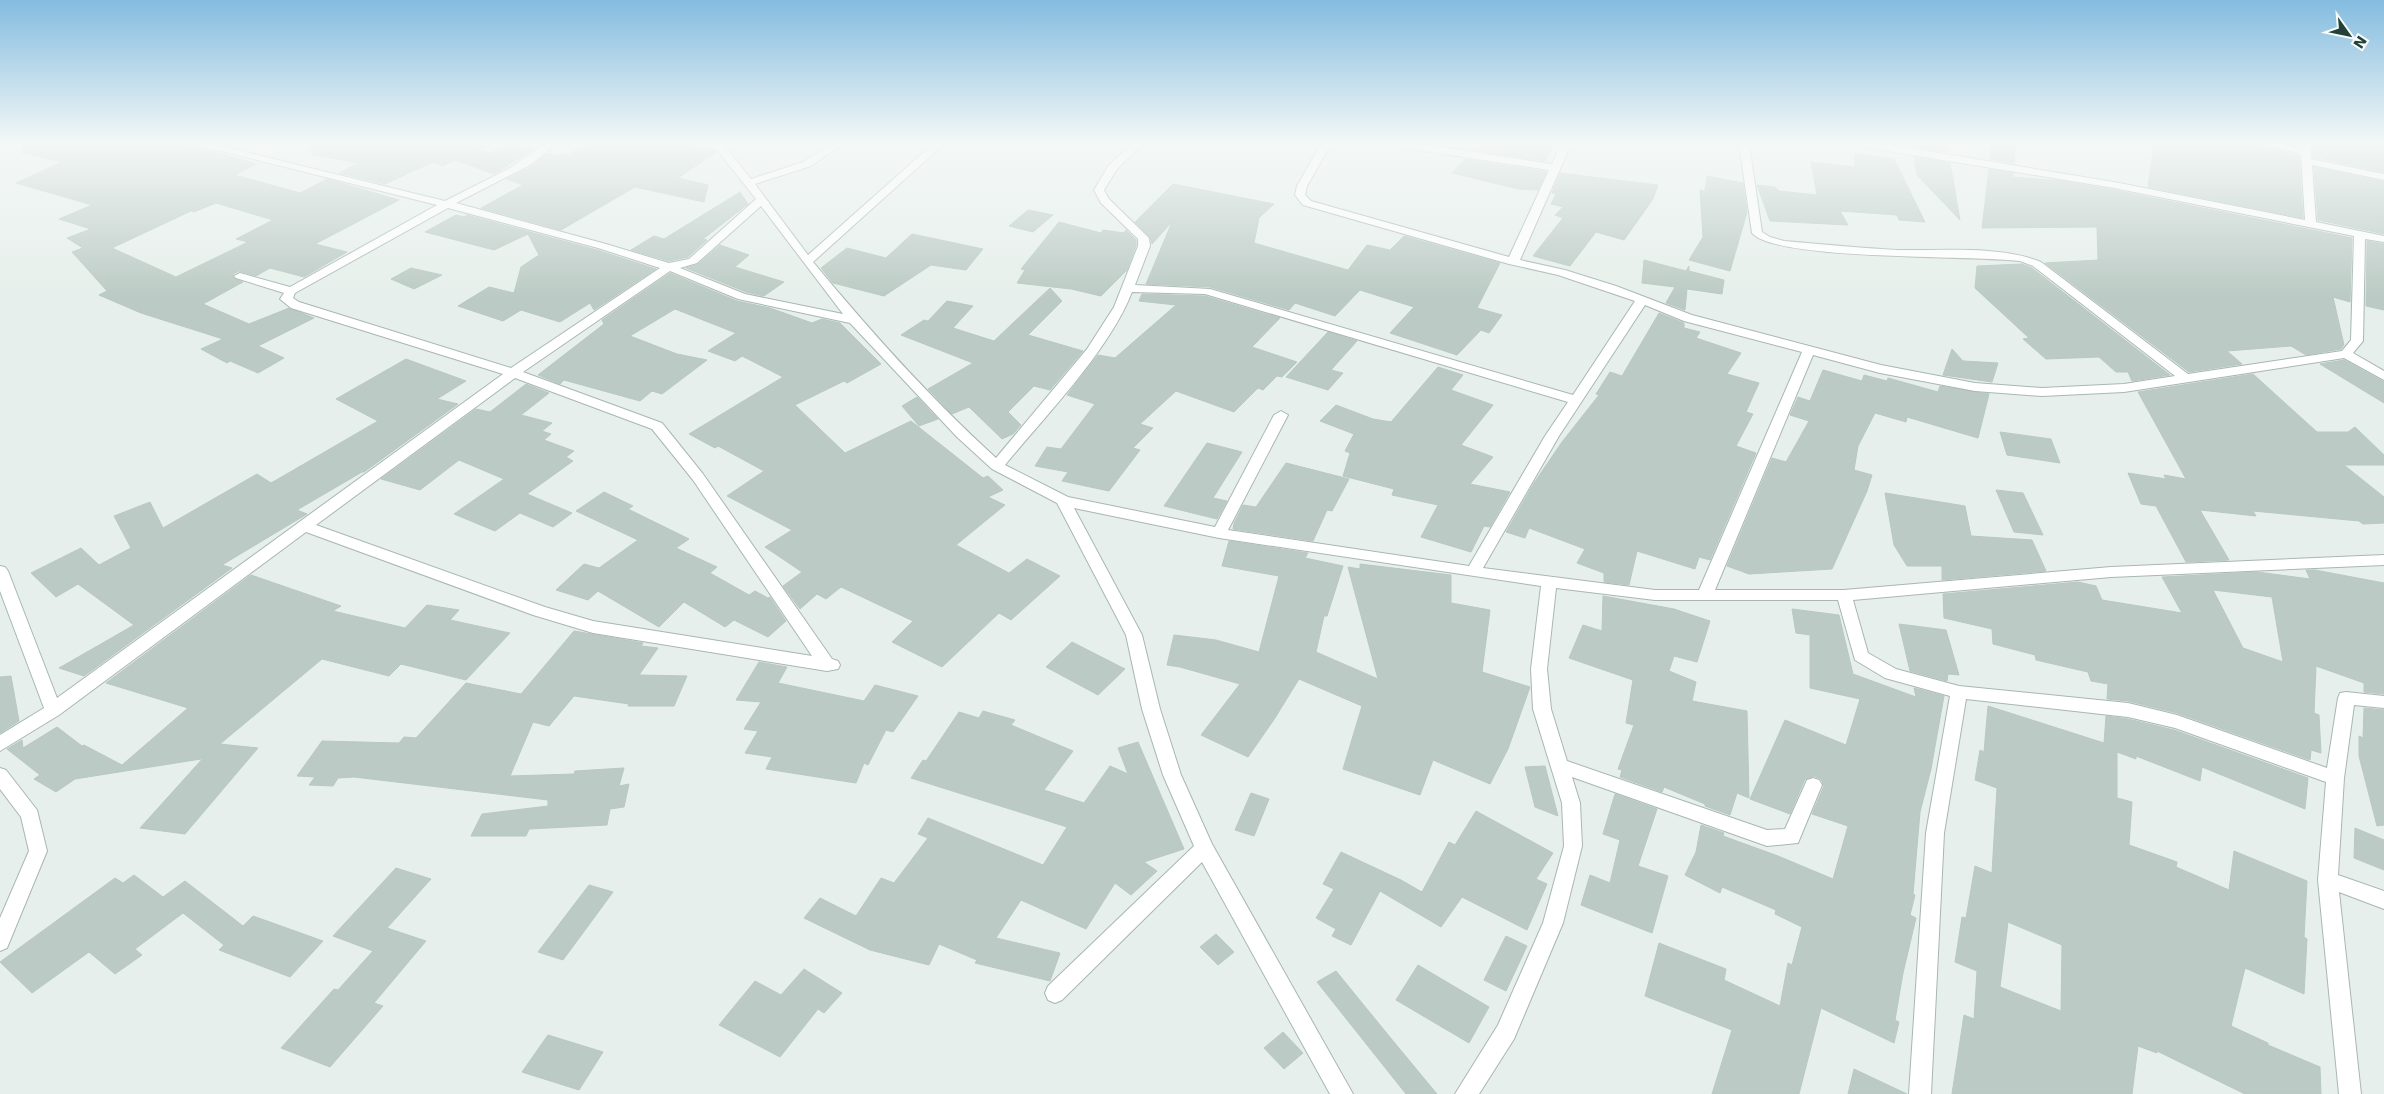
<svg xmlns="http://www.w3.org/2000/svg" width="2384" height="1094" font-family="'DejaVu Sans',sans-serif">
	<rect width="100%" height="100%" fill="#e6efeb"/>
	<g fill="#bbcac4" stroke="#b8c9c2" fill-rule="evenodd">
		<path d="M23,144H186L257,164L235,175L300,193L327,179L399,200L315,244L347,252L304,277L270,268L256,276L239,271L233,274V277L243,282L203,304L249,324L289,308L314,318L258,346L284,358L258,373L230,361L227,363L201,349L223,339L141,313L99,295L107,291L72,252L83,248L67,238L91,229L59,219L92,205L16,183L62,162L22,153ZM216,203L273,220L236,239L248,242L176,277L112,248L191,211L194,212Z"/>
		<path d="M312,144H491L477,150L490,153L513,144L533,150L494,174L455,160L443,166L433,162L385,184L339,173L358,163L311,154Z"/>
		<path d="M591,144H686L716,152L678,178L708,185L704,202L635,187L561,230L481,208L523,185L507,179L531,167L547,153L557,156L560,154L569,155L578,148L583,149Z"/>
		<path d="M1479,144H1553L1546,161L1473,150Z"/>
		<path d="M1913,144H1946L1948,152L1913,147Z"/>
		<path d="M1991,144H2016L2014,163L1990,159Z"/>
		<path d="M2154,144H2258L2299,156L2303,218L2148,187Z"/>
		<path d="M2312,144H2384V172L2313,157Z"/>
		<path d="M1855,154L1894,159L1925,222L1899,220L1897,215L1840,211L1848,225L1770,221L1757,185L1775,187L1779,191L1817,195L1811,162L1855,167Z"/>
		<path d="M1914,157L1950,163L1960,220L1917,175Z"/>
		<path d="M1465,159L1542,171L1546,172L1538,190L1519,189L1452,173Z"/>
		<path d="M2314,167L2384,182V234L2318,220Z"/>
		<path d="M1989,169L2013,173V177L2062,181L2114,190L2352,238L2350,302L2333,297L2344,345L2341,349L2306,355L2291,346L2227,351L2242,364L2189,372L2045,263L2098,260L2097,227L1982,228Z"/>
		<path d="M1560,173L1658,185L1653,199L1624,240L1596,232L1570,266L1533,256L1563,218L1555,215L1563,207L1551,204L1556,194L1552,193Z"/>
		<path d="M1707,176L1743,183L1747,212L1730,271L1689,260L1703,237L1700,190L1705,191Z"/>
		<path d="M1173,184L1274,204L1259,218L1254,243L1348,270L1367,245L1390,250L1404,236L1500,263L1477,308L1502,315L1489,333L1481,330L1457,355L1390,333L1414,307L1360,290L1335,316L1295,303L1289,310L1210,287L1146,284L1172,222L1152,244L1150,237L1135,222Z"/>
		<path d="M740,192L748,204L703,239L707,240L688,257L669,261L631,250L654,236L664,239Z"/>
		<path d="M1028,210L1053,215L1033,232L1009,226Z"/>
		<path d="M456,215L464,217L467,215L597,250L656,269L594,310L590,303L560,322L521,310L503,321L458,306L489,287L514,293L521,267L539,255L528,234L494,250L425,232Z"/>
		<path d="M1059,222L1101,233L1103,230L1124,233L1126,230L1136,240V246L1127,270L1101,296L1071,289L1017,283L1025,270L1021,269Z"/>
		<path d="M912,234L983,249L966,270L931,265L884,296L833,283L821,268L847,248L886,258Z"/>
		<path d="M2367,241L2384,244V310L2366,306Z"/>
		<path d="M720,245L749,255L735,267L784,282L764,296L746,292L686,268L698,264Z"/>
		<path d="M1644,260L1686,271L1689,266V271L1724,280L1722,294L1687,289L1685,310L1666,303L1675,287L1642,283Z"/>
		<path d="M2022,264L2032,268L2170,375L2132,381L2128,372H2116L2099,357L2046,359L2023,339L2029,338L1975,288L1977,266Z"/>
		<path d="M411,268L442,275L414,289L391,279Z"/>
		<path d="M670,273L737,301L770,308L812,323L822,319L840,323L881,364L847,383L844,381L795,405L845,453L911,421L983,478L988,476L1003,490L988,497L1005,505L956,545L1009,573L1027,559L1060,576L1011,620L999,613L942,667L892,642L913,621L841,587L826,599L817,594L800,609L783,586L802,572L765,547L792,530L727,496L764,471L718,446L715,448L689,434L783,377L742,356L735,361L708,351L736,333L675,309L630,336L677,354L707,360L662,394L652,391L640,401L564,380L560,384L538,375L604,324L602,320Z"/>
		<path d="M1050,288L1062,301L1028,335L1083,351L1050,390L1034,386L1008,412L1021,425L1013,434L1002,439L969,407L952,414L928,389L973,363L901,335L924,320L928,321L947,301L973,306L953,328L994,341Z"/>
		<path d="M1142,294L1205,296L1280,318L1252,347L1297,362L1282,377L1277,376L1263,390L1258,388L1234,412L1176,391L1140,424L1153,428L1133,448L1140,450L1109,491L1062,481L1068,472L1035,466L1047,447L1061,449L1095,404L1067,395L1098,355L1115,358L1176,305L1139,301Z"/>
		<path d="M1659,313L1684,323V328L1700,332L1696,338L1741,353L1727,374L1759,383L1746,412L1753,414L1736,446L1756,453L1710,560L1699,557L1695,569L1637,551L1629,585L1604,582V573L1577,563L1585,549L1529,528L1525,538L1506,532L1534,483L1562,442L1599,395L1596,394L1610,372L1622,376Z"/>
		<path d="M1328,332L1357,341L1331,370L1343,373L1328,390L1286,377Z"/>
		<path d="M1952,349L1963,361L1998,363L1992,382L1943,375Z"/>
		<path d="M406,359L466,381L437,399L458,404L364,472H362L297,510L307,514L222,565L232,568L84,676L59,668L134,625L78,584L56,597L31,573L81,548L99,565L131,548L114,516L150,502L163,528L257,474L271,483L285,475L378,421L336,399Z"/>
		<path d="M2344,360L2384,382V403L2320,364Z"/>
		<path d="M1438,367L1463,375L1451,390L1493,405L1461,445L1493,457L1470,484L1510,492L1490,527L1484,526L1471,552L1421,537L1438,505L1392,495L1394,489L1343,476L1350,453L1345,451L1354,434L1320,421L1336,405L1373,419L1391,422Z"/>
		<path d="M1823,370L1862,381L1864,375L1887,381L1888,378L1938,392L1940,386L1989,394L1978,438L1907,417L1906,422L1875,413L1858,446L1854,470L1872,475L1867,491L1832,569L1749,574L1727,566L1772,458L1786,462L1809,421L1790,415L1798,397L1810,401Z"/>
		<path d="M2253,374L2317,432H2348L2355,427L2384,455V465H2344L2384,497V523L2363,524L2359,521L2253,511L2256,516L2200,510L2229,560L2186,562L2156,506L2141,504L2128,473L2166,479L2164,475L2186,479L2138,392Z"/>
		<path d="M526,384L549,393L521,415L552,423L542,431L551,434L544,440L574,451L566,457L573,461L527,494L572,513L553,527L520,513L495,531L454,514L504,479L459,460L420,490L381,479L476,409L490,412Z"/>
		<path d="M917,397L938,419L919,426L902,406Z"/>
		<path d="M2000,432L2051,439L2060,463L2007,455Z"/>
		<path d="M1207,443L1242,452L1213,498L1227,501L1217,519L1164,506Z"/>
		<path d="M1286,463L1349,479L1332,511L1327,510L1313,541L1233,529L1234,523L1243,505L1256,507Z"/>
		<path d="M1996,490L2023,493L2043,535L2014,532Z"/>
		<path d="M604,492L633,506L628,509L689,539L676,548L717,567L710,573L749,595L755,591L768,598L770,597L786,621L768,637L734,620L725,627L684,602L659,627L598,591L588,600L556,590L584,564L599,568L638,540L576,511Z"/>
		<path d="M1885,493L1965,506L1971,536L2032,540L2046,571L1942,580V566H1907L1894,545Z"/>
		<path d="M1229,541L1308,553L1305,558L1343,566L1327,616H1324L1316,652L1378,679L1348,567L1360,569V564L1451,575V603L1490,610L1482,672L1530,687L1508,749L1490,784L1433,760L1420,795L1343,769L1362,706L1299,679L1275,718L1248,757L1201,735L1240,684L1180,667L1167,665L1174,635L1216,640L1259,652L1279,576L1222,566Z"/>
		<path d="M2306,570H2315L2384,583V694L2364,692V683L2316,666L2314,713L2319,715L2321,753L2311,750L2310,760L2177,713L2128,701L2107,699L2108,684L2091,681L2088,672L2036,660L2035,655L1993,644L1992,629L1944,618L1943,594L2078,582L2096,586L2102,600L2182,613L2162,577L2257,572L2310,579ZM2213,590L2272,597L2283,662L2243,648Z"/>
		<path d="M251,575L341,606L333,611L405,628L427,605L459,610L450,620L510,633L466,680L401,664L389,676L322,659L220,744L258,748L185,834L140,828L205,756L201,759L75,779L56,792L34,779L40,775L7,749L22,740L23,748L57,727L82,746L84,745L122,765L188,708L106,683Z"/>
		<path d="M1603,596L1674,609L1710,621L1697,662L1674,656L1669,671L1696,682L1692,701L1747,711L1749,798L1737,793L1730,815L1705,806V804L1664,787L1662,792L1620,777L1622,770L1618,769L1634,725L1626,723L1633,680L1569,658L1583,625L1602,631Z"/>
		<path d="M1792,609L1839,615L1853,674L1916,697L1914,688L1944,696L1931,769L1920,812L1913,894L1915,895L1910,915L1916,918L1903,973L1895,1020L1899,1022L1894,1043L1821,1008L1799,1094H1712L1732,1030L1645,996L1659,943L1726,969L1724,980L1780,1006L1788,963L1792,965L1802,927L1775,914L1776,910L1722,887L1720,893L1685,875L1696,852L1701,825L1724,833L1723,836L1778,856L1833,879L1848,826L1812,814L1824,786L1821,779L1814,776L1805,779L1790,814L1750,799L1785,720L1846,745L1860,699L1810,688V635L1796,633Z"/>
		<path d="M1899,624L1946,630L1959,675L1948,674L1947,681L1910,671Z"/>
		<path d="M574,631L643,643L641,646L658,648L639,675L687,676L674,706H628L629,704L574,696L549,726L533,722L510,776L574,774L575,771L624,768L619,786L629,784L624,807L610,809L607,825L529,829L526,836H471L482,814L548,806V800L354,777L338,778L333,786L309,785L315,777L297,776L322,741L399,743L404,737L416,738L466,683L521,694Z"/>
		<path d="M1072,642L1125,669L1098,695L1046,667Z"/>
		<path d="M759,662L787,667L778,683L864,701L875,685L918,696L893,732L886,730L868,765L864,763L856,783L766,769L772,757L745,753L758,731L744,729L761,702L736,700Z"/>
		<path d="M11,676L19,721L0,733V677Z"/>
		<path d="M1988,706L2104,743L2106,716L2128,719L2174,730L2308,778L2305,809L2202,767L2200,781L2136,756V759L2117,752V798L2132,802L2129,845L2177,862L2176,867L2229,890L2234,851L2307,881L2304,937L2307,939L2304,994L2245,968L2231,1026L2268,1043V1045L2320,1067L2321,1094H2245L2157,1051V1053L2138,1046L2132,1094H1952L1964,1015L1974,1019L1977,971L1955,962L1962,917L1966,918L1975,866L1992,873L1997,788L1975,780L1980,750L1984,752ZM2008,922L2062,945L2061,1011L2000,987Z"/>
		<path d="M2364,708L2384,710V825L2377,826L2359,756V736L2363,738Z"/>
		<path d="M983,711L1015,720L1011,725L1073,751L1044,790L1084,803L1110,766L1128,774L1118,748L1138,742L1184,849L1144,862L1157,871L1131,895L1115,883L1086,929L1021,900L996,938L1060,953L1050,981L975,963L977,960L939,944L929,965L870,950L804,918L820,898L856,916L881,878L894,883L928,838L918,834L928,818L1043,865L1067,827L911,778L923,760L926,761L959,712L979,718Z"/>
		<path d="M1545,766L1558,816L1535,807L1525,767Z"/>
		<path d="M1251,793L1269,799L1254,836L1235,830Z"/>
		<path d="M1615,794L1657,809L1638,866L1668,876L1652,933L1581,905L1590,875L1610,883L1620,840L1603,834Z"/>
		<path d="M1476,811L1553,853L1536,879L1547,884L1527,930L1462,897L1441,927L1380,891L1351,945L1332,936L1336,929L1316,918L1334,889L1323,884L1341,852L1401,880L1422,892L1449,842L1455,845Z"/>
		<path d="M2355,828L2384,840V870L2354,858Z"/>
		<path d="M396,868L431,879L387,928L426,941L374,1003L383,1006L330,1067L281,1048L334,989L338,990L373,951L333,936Z"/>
		<path d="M134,875L163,897L185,881L243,926L253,916L323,941L290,977L219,950L224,945L183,913L135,949L142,955L115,974L89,952L32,993L0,962L115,878L123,883Z"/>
		<path d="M589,885L613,892L563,960L538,952Z"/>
		<path d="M1216,934L1234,952L1218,965L1200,947Z"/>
		<path d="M1506,936L1527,946L1506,991L1484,980Z"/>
		<path d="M1418,965L1489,1007L1469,1043L1396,1000Z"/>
		<path d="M804,969L842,993L824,1013L818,1009L780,1057L719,1025L755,981L781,995Z"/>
		<path d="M1336,971L1389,1036L1437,1094H1406L1317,982Z"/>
		<path d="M1283,1032L1303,1053L1284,1069L1264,1048Z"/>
		<path d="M548,1035L603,1052L579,1090L522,1072Z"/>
		<path d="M1854,1069L1907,1094H1848Z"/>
	</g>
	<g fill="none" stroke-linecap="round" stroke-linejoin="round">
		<defs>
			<g id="minor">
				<path d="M193,144H212L445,201L510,168L545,144H556L530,165L456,203L606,244L669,263L689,259L756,199L717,150L688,144H723L751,179L803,162L831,144H843L811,166L755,184L808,255L933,144H944L813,262C870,331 930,398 996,458L1087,349L1114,307L1138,246V239L1101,203L1094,190L1109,165L1132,144H1143L1117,169L1104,190L1109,199L1149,238L1150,246L1135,285L1210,289L1573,395L1635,301L1558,275L1509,264L1303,205L1295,195L1297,186L1321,144H1331L1307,186L1305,195L1311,201L1509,257L1549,170L1398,147L1393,144H1420L1552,164L1561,144H1571L1520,260L1565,270L1616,286L1692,315L1881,365L1975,383L2042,388L2124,384L2175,376L2033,266L2020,261C1973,255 1776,261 1752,233L1739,144H1749L1762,232L1770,237L1784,241C1822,244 1860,248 1898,250C1943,251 1999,245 2041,262L2188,374L2342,351L2351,340L2354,236L2114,188L1864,147L1859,144H1885L2114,182L2305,220L2301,154L2260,144H2282L2300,148V144H2310L2311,159L2384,174V180L2312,165L2316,222L2384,236V242L2365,239L2363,341L2353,353L2384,371V380L2344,358L2124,392L2042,396L1975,391L1880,373L1813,355L1715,590H1844L2111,567L2384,555V565L2111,577L1853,600L1868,653L1896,669L1959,686L2128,703L2177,715L2327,768L2338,698L2340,693L2346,692L2384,696V708L2354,705L2344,778L2338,875L2384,891V909L2339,892L2361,1094H2339L2318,880L2326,782L2175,728L2128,717L1966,699L1944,833L1931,1094H1909L1926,833L1950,696L1885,678L1855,660L1838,600H1655L1556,588L1547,669L1551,709L1567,761L1767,830L1785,829L1807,780L1813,778L1819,780L1822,785L1798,843L1767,846L1572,777L1580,803L1582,846L1563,923L1514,1039L1479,1094H1455L1498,1025L1543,923L1564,846L1562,803L1533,709L1531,669L1541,586L1219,538L1074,508L1142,635L1160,709L1181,775L1212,844L1353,1094H1330L1202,862L1062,1000L1055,1003L1048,1000L1045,993L1048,986L1194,846L1163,775L1142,709L1126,635L1057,503L992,469L957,437L850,323L738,299L670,271L523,372L662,423L703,474L832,659L838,661L840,665L838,669L827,671L593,633L533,615L306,532L59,715L0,751V735L44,708L0,591V566L5,567L8,571L57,698L503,374L291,308L280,299L284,293L236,278L234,276L240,273L290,287L437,205ZM761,206L843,314L745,294L680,268L697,263ZM448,208L598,248L660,268L511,368L299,302L293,298L295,293ZM1132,292L1205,294L1568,402L1545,436L1469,566L1228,530L1288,415L1281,411L1274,415L1215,527L1068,497L1005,465C1046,415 1109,351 1132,292ZM1645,305L1684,321L1802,352L1699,590H1655L1483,568L1559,436ZM515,378L652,429L693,480L812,656L593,621L545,607L316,525Z"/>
				<path d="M0,768L6,770L37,810L47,851L7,948L0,951V918L29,851L21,817L0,789Z"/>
			</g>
		</defs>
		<use href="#minor" stroke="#a8b7b2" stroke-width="2"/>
		<use href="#minor" fill="#fff" fill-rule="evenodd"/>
	</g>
	<linearGradient id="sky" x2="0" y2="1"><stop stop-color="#84bce0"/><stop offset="0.48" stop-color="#f4f8f6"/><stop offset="1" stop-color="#f4f8f6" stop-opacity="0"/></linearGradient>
	<rect width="2384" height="298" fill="url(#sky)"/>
	<g transform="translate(2349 35) rotate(123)" stroke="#f7fbf9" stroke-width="4" paint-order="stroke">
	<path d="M0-4L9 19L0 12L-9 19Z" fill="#244139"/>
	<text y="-8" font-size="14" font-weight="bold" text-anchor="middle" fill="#244139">N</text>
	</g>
</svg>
